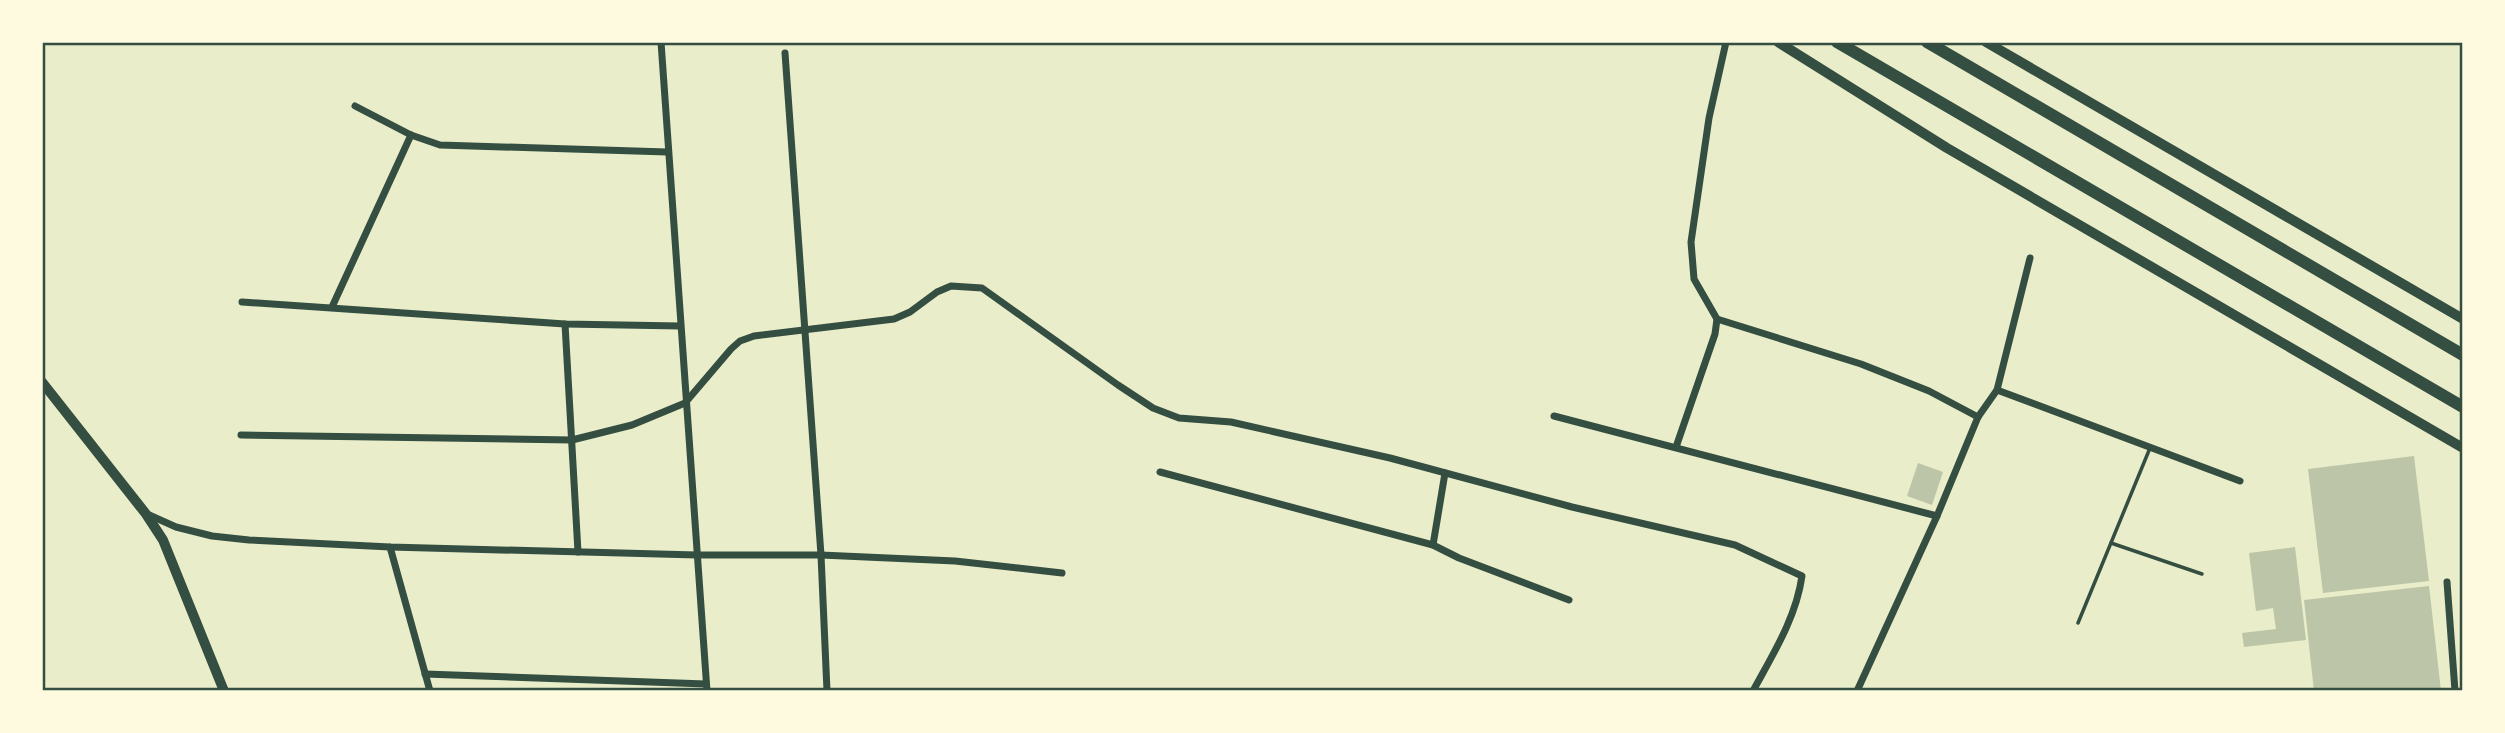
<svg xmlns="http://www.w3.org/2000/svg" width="2505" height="733" font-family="Figtree,sans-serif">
	<rect width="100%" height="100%" fill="#e9edc9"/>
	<g fill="#bcc5a7">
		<path d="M2414,456L2429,581L2323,593L2308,469Z"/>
		<path d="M1918,463L1943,472L1932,505L1907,496Z"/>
		<path d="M2295,547L2306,640L2244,647L2242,633L2276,629L2273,608L2256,611L2249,553Z"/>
		<path d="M2429,586L2441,691H2314L2304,600Z"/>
	</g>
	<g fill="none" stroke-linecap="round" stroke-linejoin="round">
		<g stroke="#344e41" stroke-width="3.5">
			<path d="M2111,543L2202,574"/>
			<path d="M2078,623L2150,448"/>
		</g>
		<g stroke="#344e41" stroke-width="7">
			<path d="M661,42L707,691"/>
			<path d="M785,53L821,555L827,691"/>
			<path d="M355,106L411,135L440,145L667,152"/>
			<path d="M242,302L565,324L680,326"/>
			<path d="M332,307L411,135"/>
			<path d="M1717,319L1861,364L1929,391L1978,417"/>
			<path d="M565,324L578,552"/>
			<path d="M1997,390L2240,481"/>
			<path d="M1554,416L1937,516"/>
			<path d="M241,435L572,440L632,425L685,403L731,349L740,341L754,336L894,319L910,312L937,292L951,286L982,288L1118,385L1153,408L1179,418L1231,422L1390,458L1572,507L1735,545L1802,576C1796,618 1773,654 1753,691"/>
			<path d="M1676,447L1715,334L1717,319L1694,279L1691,242L1709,118L1726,42"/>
			<path d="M1160,472L1433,545L1459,558L1569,600"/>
			<path d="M147,514L176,527L212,536L249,540L390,547L697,555H821L955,561L1062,573"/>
			<path d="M1433,545L1445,473"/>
			<path d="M390,547L430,691"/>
			<path d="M2447,582L2455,691"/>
			<path d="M425,674L706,684"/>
			<path d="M1857,691L1937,516L1978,417L1997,390L2030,258"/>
		</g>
		<g stroke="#344e41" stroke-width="10">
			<path d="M1778,42L1947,148L2463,448"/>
			<path d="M1986,42L2463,319"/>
		</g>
		<path stroke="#344e41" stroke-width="10" d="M42,382L146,514L163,540L224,691"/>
		<g stroke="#344e41" stroke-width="12">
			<path d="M1837,42L2463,407"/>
			<path d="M1927,42L2463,355"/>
		</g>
	</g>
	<rect width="2505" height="733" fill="none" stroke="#fefae0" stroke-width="88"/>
	<rect x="44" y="44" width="2417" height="645" fill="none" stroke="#344e41" stroke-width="2.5"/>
</svg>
